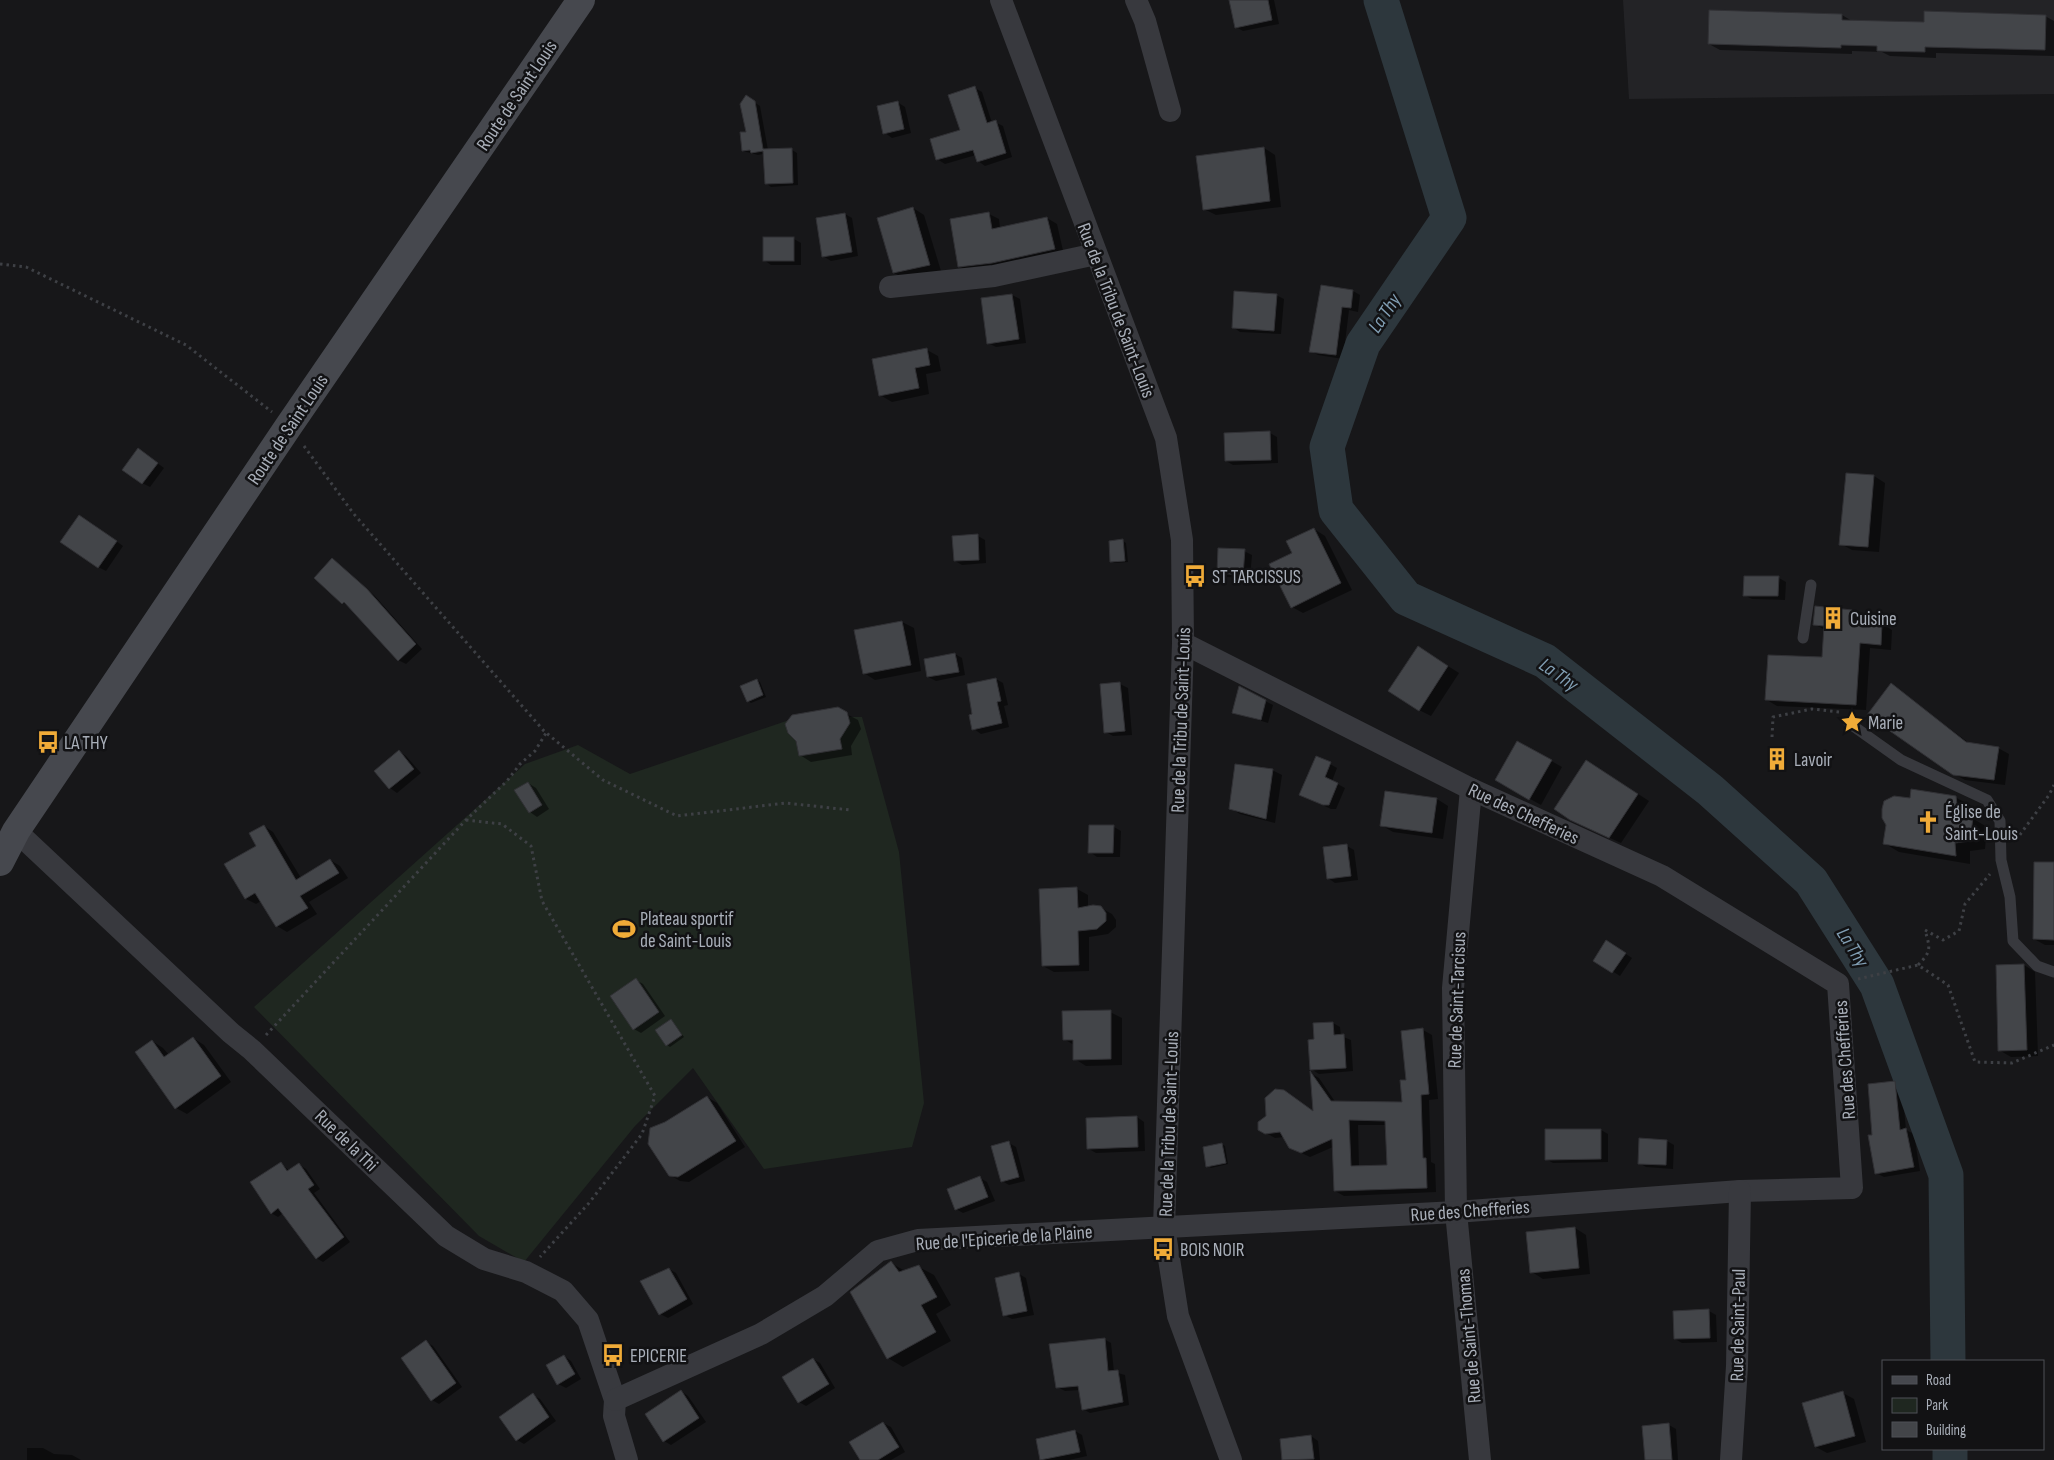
<svg xmlns="http://www.w3.org/2000/svg" width="2054" height="1460" font-family="'Sofia Sans Condensed',sans-serif">
	<rect width="100%" height="100%" fill="#171719"/>
	<path fill="#232326" d="M1623,0H2054V94L1629,99Z"/>
	<path fill="#1f2720" d="M798,717H862L899,852L924,1103L912,1147L764,1169L693,1068L635,1126L524,1262L479,1236L254,1007L525,764L578,745L630,774Z"/>
	<g fill="#0007" fill-rule="evenodd">
		<path d="M1240,0H1274L1279,24L1243,31L1236,27Z"/>
		<path d="M1842,15L1852,21L1925,24L2045,16L2054,21V56L1936,53V58L1890,56L1882,52L1852,51V54L1720,50L1709,44Z"/>
		<path d="M975,88L982,92L992,123L995,122L1003,126L1012,157L985,166L978,161L976,155L945,164L937,159L961,131Z"/>
		<path d="M746,97L760,106L768,150H792L797,153L798,185L771,187L766,183L764,148H762L763,154L758,155L743,151L748,133Z"/>
		<path d="M897,102L905,107L911,133L892,138L885,133Z"/>
		<path d="M1264,148L1275,155L1281,207L1216,215L1204,209Z"/>
		<path d="M913,208L924,215L941,271L906,279L894,273Z"/>
		<path d="M845,214L852,218L858,256L831,261L823,256Z"/>
		<path d="M989,214L999,219L1000,228L1047,218L1057,224L1064,255L969,271L959,266Z"/>
		<path d="M794,239L801,243V265H771L764,260Z"/>
		<path d="M1322,286L1353,291L1360,295L1358,312L1349,310L1343,359L1318,355L1310,351Z"/>
		<path d="M1012,295L1020,299L1026,343L996,347L988,343L982,299Z"/>
		<path d="M1276,295L1284,299L1281,334L1240,332L1233,327Z"/>
		<path d="M927,350L938,356L941,371L926,374L929,394L892,402L880,395Z"/>
		<path d="M1270,433L1277,437L1278,463L1233,465L1226,461Z"/>
		<path d="M145,454L164,468L150,487L142,483Z"/>
		<path d="M1874,476L1885,483L1879,552L1852,550L1841,544Z"/>
		<path d="M87,520L123,546L106,571L98,567Z"/>
		<path d="M1314,529L1325,536L1352,590L1303,613L1292,607L1294,554Z"/>
		<path d="M978,536L985,540L986,563L962,565L955,561Z"/>
		<path d="M1123,541L1126,543L1128,562L1114,563L1111,561Z"/>
		<path d="M1244,551L1252,555L1250,578L1225,577L1218,572Z"/>
		<path d="M333,560L374,595L422,649L406,664L398,660L350,608L316,578Z"/>
		<path d="M1779,578L1786,582L1785,600L1752,599L1744,595Z"/>
		<path d="M1852,612L1862,618L1861,623L1882,624L1892,630L1891,650L1870,648L1866,710L1777,706L1767,700L1823,659L1825,630L1814,624Z"/>
		<path d="M902,622L914,628L921,671L875,680L864,673Z"/>
		<path d="M955,654L962,658L965,675L936,681L928,677Z"/>
		<path d="M1429,654L1459,673L1431,716L1419,710Z"/>
		<path d="M996,679L1003,683L1008,705L1004,706L1009,727L981,734L974,729V715Z"/>
		<path d="M757,680L760,682L766,697L751,703L748,701Z"/>
		<path d="M1120,684L1128,688L1132,735L1113,736L1106,732L1102,685Z"/>
		<path d="M1891,685L1969,743L1998,748L2009,754L2005,785L1965,780L1954,774Z"/>
		<path d="M1265,701L1273,705L1268,723L1233,712Z"/>
		<path d="M837,709L858,720L861,729L851,746L852,755L811,762L800,755Z"/>
		<path d="M1518,742L1562,767L1541,805L1496,780Z"/>
		<path d="M399,752L406,756L421,773L397,793L390,788L376,771Z"/>
		<path d="M1330,764L1337,768L1332,781L1345,788L1336,809H1331L1301,795Z"/>
		<path d="M1598,768L1649,801L1621,843L1583,826Z"/>
		<path d="M1272,770L1282,775L1275,823L1240,814L1230,808Z"/>
		<path d="M528,783L536,788L549,809L537,817L530,812Z"/>
		<path d="M1955,797L1971,806L1972,818L1987,827L1985,849L1970,851V864L1899,852L1884,843L1887,825L1911,799Z"/>
		<path d="M1437,799L1448,806L1443,839L1393,832L1381,825Z"/>
		<path d="M264,826L273,832L301,878L330,860L340,866L348,878L309,902L317,914L287,932L277,926L261,901L256,904L246,899L226,865L258,846Z"/>
		<path d="M1114,827L1121,831L1120,857H1097L1090,852Z"/>
		<path d="M1347,846L1354,850L1358,880L1335,883L1328,878Z"/>
		<path d="M2054,863V945H2045L2034,939Z"/>
		<path d="M1077,889L1088,895V907L1101,908L1112,914L1116,920V927L1108,934L1089,937V971L1054,972L1043,966Z"/>
		<path d="M1614,946L1632,958L1620,976L1595,960Z"/>
		<path d="M2024,965L2035,972L2038,1056L2011,1057L1999,1050L1997,966Z"/>
		<path d="M636,980L643,984L665,1016L641,1033L634,1029Z"/>
		<path d="M1110,1012L1122,1018V1065L1086,1066L1075,1059L1074,1045L1064,1039Z"/>
		<path d="M671,1020L684,1037L670,1047L667,1045Z"/>
		<path d="M1333,1023L1340,1027L1341,1036L1351,1040L1353,1071L1319,1074L1311,1069L1315,1040L1314,1024Z"/>
		<path d="M1423,1030L1432,1035L1438,1099L1429,1100L1431,1162L1435,1164L1436,1192L1344,1196L1335,1191L1333,1147L1310,1157L1289,1147L1284,1137L1275,1138L1259,1129L1268,1117L1265,1103L1268,1095L1275,1091L1314,1112L1312,1074L1319,1078L1336,1103L1403,1104L1407,1081ZM1358,1125H1387L1389,1166L1359,1167Z"/>
		<path d="M193,1038L204,1045L231,1082L187,1114L176,1108L152,1041L163,1048L169,1055Z"/>
		<path d="M1895,1082L1902,1086L1906,1130L1914,1134L1920,1171L1884,1177L1876,1173L1869,1085Z"/>
		<path d="M707,1097L717,1103L745,1147L689,1182L680,1181L670,1175L666,1123Z"/>
		<path d="M1137,1117L1144,1122L1145,1151L1096,1153L1089,1149Z"/>
		<path d="M1601,1130L1608,1134V1162L1553,1163L1546,1159Z"/>
		<path d="M1640,1140L1667,1141L1674,1145L1673,1169L1646,1167L1639,1163Z"/>
		<path d="M1009,1143L1016,1147L1025,1181L1009,1185L1002,1181Z"/>
		<path d="M1221,1144L1225,1146L1228,1164L1211,1168L1208,1166Z"/>
		<path d="M281,1164L290,1171L300,1165L306,1169L320,1189L314,1193L350,1242L323,1262L316,1258L283,1213L278,1217L271,1213Z"/>
		<path d="M980,1178L987,1182L995,1201L963,1213L956,1209Z"/>
		<path d="M1575,1228L1586,1235L1590,1274L1543,1279L1532,1272Z"/>
		<path d="M891,1263L905,1271L919,1267L934,1275L951,1305L936,1314L951,1341L903,1367L888,1358Z"/>
		<path d="M669,1269L676,1273L693,1304L668,1318L660,1314L641,1281Z"/>
		<path d="M1019,1274L1026,1278L1034,1315L1012,1319L1004,1315Z"/>
		<path d="M1709,1311L1716,1315L1717,1342L1682,1343L1675,1339Z"/>
		<path d="M1104,1339L1111,1343L1114,1372L1125,1375L1129,1405L1090,1413L1083,1409L1080,1390L1065,1391L1057,1387Z"/>
		<path d="M426,1342L433,1346L462,1387L439,1404L432,1400Z"/>
		<path d="M564,1356L571,1361L581,1379L566,1388L558,1384Z"/>
		<path d="M813,1359L820,1363L835,1388L806,1406L799,1402Z"/>
		<path d="M681,1391L688,1396L706,1422L671,1445L664,1441Z"/>
		<path d="M1843,1393L1854,1399L1866,1442L1827,1453L1816,1447Z"/>
		<path d="M533,1395L540,1399L556,1421L524,1444L517,1440Z"/>
		<path d="M883,1423L891,1427L905,1452L891,1460H861Z"/>
		<path d="M1669,1425L1676,1429L1678,1460H1646Z"/>
		<path d="M1075,1431L1082,1435L1087,1456L1069,1460H1042L1037,1440Z"/>
		<path d="M1311,1436L1318,1441L1320,1460H1283L1281,1440Z"/>
		<path d="M27,1448H43L54,1454L72,1455L81,1460H27Z"/>
	</g>
	<g fill="none" stroke-linecap="round" stroke-linejoin="round">
		<g stroke="#2d373d" stroke-width="35">
			<path d="M1381,0L1449,218L1363,344L1327,447L1336,510L1406,598L1545,661L1710,790L1811,881L1877,985L1946,1175L1948,1361"/>
			<path d="M1950,1449V1460"/>
		</g>
	</g>
	<g fill="#434549" stroke="#313135" fill-rule="evenodd">
		<path d="M1229,0H1268L1272,20L1235,28Z"/>
		<path d="M1709,10L1842,14V20L1924,22V11L2046,15L2045,50L1925,47V52L1877,51V46L1841,45V48L1708,44Z"/>
		<path d="M975,86L987,123L996,120L1006,153L977,162L973,150L936,160L930,139L960,130L948,95Z"/>
		<path d="M746,95L755,101L763,149L792,148L793,183L765,184L763,151L751,153L750,150L742,151L740,132H746L740,104Z"/>
		<path d="M898,101L904,129L883,134L877,106Z"/>
		<path d="M1264,147L1270,201L1203,210L1196,156Z"/>
		<path d="M913,207L930,265L893,273L877,218Z"/>
		<path d="M989,212L992,229L1047,217L1055,249L992,263L958,267L950,219Z"/>
		<path d="M845,213L852,252L822,257L816,218Z"/>
		<rect x="763" y="237" width="31" height="24"/>
		<path d="M1321,285L1353,290L1351,308L1342,307L1336,355L1309,352Z"/>
		<path d="M1234,291L1277,294L1274,331L1232,328Z"/>
		<path d="M1012,294L1019,339L987,344L981,298Z"/>
		<path d="M927,348L930,365L915,368L919,388L879,396L872,359Z"/>
		<path d="M1270,431L1271,460L1225,461L1224,433Z"/>
		<path d="M138,448L158,463L142,484L122,470Z"/>
		<path d="M1846,473L1874,475L1868,547L1839,545Z"/>
		<path d="M79,515L117,541L98,568L60,542Z"/>
		<path d="M1314,528L1341,583L1291,608L1269,564L1292,553L1286,541Z"/>
		<path d="M978,534L979,560L954,561L952,536Z"/>
		<path d="M1123,539L1125,561L1110,562L1109,541Z"/>
		<path d="M1218,548L1245,549L1243,575L1217,573Z"/>
		<path d="M332,558L367,589L416,644L398,661L344,602L342,604L314,578Z"/>
		<path d="M1744,576H1779L1778,596H1743Z"/>
		<path d="M1815,606L1852,610L1851,621L1882,623L1881,645L1860,643L1856,705L1765,700L1768,655L1822,657L1824,626L1813,625Z"/>
		<path d="M902,621L911,665L863,674L854,630Z"/>
		<path d="M1418,646L1448,666L1419,711L1388,691Z"/>
		<path d="M955,653L959,672L927,677L924,659Z"/>
		<path d="M996,678L1001,701L997,702L1002,723L972,730L969,715L972,714L967,684Z"/>
		<path d="M757,679L763,695L747,702L740,686Z"/>
		<path d="M1120,682L1125,731L1104,733L1100,684Z"/>
		<path d="M1891,683L1966,742L1999,747L1994,780L1953,775L1867,715Z"/>
		<path d="M1239,686L1266,700L1261,720L1232,713Z"/>
		<path d="M838,707L847,712L850,723L840,739L842,749L799,756L796,741L788,733L785,724L792,715Z"/>
		<path d="M1517,741L1552,760L1529,800L1495,780Z"/>
		<path d="M399,750L414,769L389,789L374,771Z"/>
		<path d="M1316,756L1331,762L1325,777L1338,783L1329,805H1323L1299,795Z"/>
		<path d="M1586,760L1638,794L1609,838L1570,820L1554,809Z"/>
		<path d="M1235,764L1273,769L1266,819L1229,809Z"/>
		<path d="M528,782L542,805L529,813L514,790Z"/>
		<path d="M1911,789L1956,796L1958,814L1973,817L1970,841L1955,843L1956,856L1883,844L1886,825L1882,818V809L1884,801L1894,796L1910,798Z"/>
		<path d="M1385,791L1437,798L1432,833L1380,826Z"/>
		<path d="M264,825L296,880L330,859L339,873L300,896L308,908L276,927L255,893L245,899L224,864L256,846L249,833Z"/>
		<path d="M1089,825H1114L1113,853H1088Z"/>
		<path d="M1347,844L1351,876L1327,879L1323,847Z"/>
		<path d="M2034,862H2054V940L2033,939Z"/>
		<path d="M1077,887L1078,908L1093,905L1101,906L1106,913V921L1097,929L1078,931L1079,965L1042,966L1039,889Z"/>
		<path d="M1606,940L1626,953L1612,973L1593,961Z"/>
		<path d="M2024,964L2027,1050L1998,1051L1996,965Z"/>
		<path d="M636,978L659,1012L633,1030L610,996Z"/>
		<path d="M1111,1010V1059L1073,1060V1040H1063L1062,1011Z"/>
		<path d="M671,1019L682,1035L666,1046L655,1030Z"/>
		<path d="M1333,1022L1334,1035L1344,1034L1346,1068L1310,1070L1308,1040L1314,1039L1313,1023Z"/>
		<path d="M1423,1028L1429,1094L1421,1095L1423,1158H1426L1427,1188L1334,1191L1332,1139L1301,1153L1289,1148L1280,1132L1265,1134L1258,1130V1122L1266,1116L1265,1098L1275,1089L1284,1090L1313,1111L1310,1071L1331,1101L1402,1102L1400,1080H1406L1401,1031ZM1349,1120L1385,1121L1387,1165L1351,1166Z"/>
		<path d="M193,1037L221,1076L175,1109L135,1052L152,1040L164,1057Z"/>
		<path d="M1895,1081L1900,1130L1906,1128L1914,1167L1875,1174L1868,1135H1872L1868,1084Z"/>
		<path d="M707,1096L736,1141L678,1177L669,1176L648,1144L650,1128L665,1122Z"/>
		<path d="M1137,1116L1138,1147L1087,1149L1086,1118Z"/>
		<path d="M1545,1129H1601V1159L1545,1160Z"/>
		<path d="M1639,1138L1667,1140L1666,1165L1638,1164Z"/>
		<path d="M1009,1141L1019,1177L1001,1182L991,1146Z"/>
		<path d="M1222,1143L1226,1163L1206,1167L1203,1147Z"/>
		<path d="M281,1162L287,1171L299,1163L314,1185L308,1189L344,1237L316,1259L278,1208L271,1214L250,1182Z"/>
		<path d="M980,1176L988,1197L955,1210L947,1189Z"/>
		<path d="M1575,1227L1579,1268L1530,1273L1526,1232Z"/>
		<path d="M891,1261L899,1272L919,1265L937,1297L921,1305L936,1332L887,1359L850,1292Z"/>
		<path d="M669,1268L687,1299L659,1315L640,1281Z"/>
		<path d="M1019,1272L1027,1311L1003,1316L995,1278Z"/>
		<path d="M1709,1309L1710,1338L1674,1339L1673,1311Z"/>
		<path d="M1105,1338L1108,1371L1118,1370L1123,1402L1082,1410L1078,1386L1056,1388L1049,1344Z"/>
		<path d="M426,1340L456,1383L431,1401L401,1358Z"/>
		<path d="M564,1355L575,1374L557,1385L546,1365Z"/>
		<path d="M813,1358L829,1384L798,1403L782,1377Z"/>
		<path d="M681,1390L699,1418L663,1442L645,1414Z"/>
		<path d="M1843,1391L1855,1436L1815,1447L1802,1403Z"/>
		<path d="M533,1393L549,1417L516,1441L499,1417Z"/>
		<path d="M883,1422L899,1447L878,1460H860L849,1442Z"/>
		<path d="M1669,1423L1672,1460H1645L1642,1426Z"/>
		<path d="M1075,1430L1080,1452L1040,1460L1036,1439Z"/>
		<path d="M1311,1435L1314,1459L1282,1460L1280,1439Z"/>
	</g>
	<g fill="none" stroke-linecap="round" stroke-linejoin="round">
		<g stroke="#3e4045" stroke-width="3" stroke-dasharray="2.5 4" stroke-linecap="butt">
			<path d="M0,264L26,267L186,345L272,412"/>
			<path d="M304,446L353,513L544,731L603,780L677,816L786,803L850,810"/>
			<path d="M1772,737L1773,717L1812,709L1839,712"/>
			<path d="M466,820L502,824L531,846L542,901L655,1096L642,1134L589,1203L540,1257"/>
			<path d="M2016,840L2049,795L2054,785"/>
			<path d="M1918,965C1932,951 1930,948 1925,930L1943,940L1959,931L1965,904L1990,874"/>
			<path d="M1858,979L1918,965L1948,985L1975,1062L2012,1063L2054,1045"/>
			<path d="M266,1035L466,820L507,781L520,764L535,751L546,733"/>
		</g>
		<g stroke="#38393e" stroke-width="11">
			<path d="M1803,638L1811,585"/>
			<path d="M1849,723L1901,760L1987,800L2000,821L2001,860L2010,897L2013,941L2037,966L2054,972"/>
		</g>
		<g stroke="#38393e" stroke-width="22">
			<path d="M1001,0L1166,438L1182,540L1183,643L1164,1227L1178,1316L1231,1460"/>
			<path d="M1136,0L1145,21L1170,111"/>
			<path d="M890,287L994,276L1096,254"/>
			<path d="M1471,789L1453,988L1456,1212L1480,1460"/>
			<path d="M16,831L231,1033L252,1050L446,1236L484,1259L526,1272L563,1291L588,1320L615,1400L614,1416L627,1460"/>
			<path d="M615,1400L761,1334L825,1296L878,1251L918,1240L1456,1212L1740,1191L1852,1188L1838,984L1662,876L1471,789L1183,643"/>
			<path d="M1731,1460L1737,1366L1740,1191"/>
		</g>
		<path stroke="#46484e" stroke-width="28" d="M0,862L16,831L288,427L581,0"/>
	</g>
	<defs>
		<symbol id="bus-bare" viewBox="-9 -9 18 18"><path d="M-5-6H5V4H4V6H2V4H-2V6H-4V4H-5ZM-3.5-4V0h7V-4ZM-3.5 1.2v1.5H-2V1.2ZM2 1.2v1.5H3.5V1.2Z" fill="#f0ab38" stroke="#121214" stroke-width="2.5" paint-order="stroke"/></symbol>
		<symbol id="building-bare" viewBox="-9 -9 18 18"><path d="M-4-6H4V6H1V3H-1V6H-4ZM-2.5-4.3h1.7v1.8h-1.7ZM.8-4.3h1.7v1.8H.8ZM-2.5-1h1.7V.8h-1.7ZM.8-1h1.7V.8H.8Z" fill="#f0ab38" stroke="#121214" stroke-width="2.5" paint-order="stroke"/></symbol>
		<symbol id="sight-bare" viewBox="-9 -9 18 18"><path d="M0-6L1.8-2.2L6-1.7L2.9 1.2L3.7 5.4L0 3.3L-3.7 5.4L-2.9 1.2L-6-1.7L-1.8-2.2Z" fill="#f0ab38" stroke="#121214" stroke-width="2.5" paint-order="stroke"/></symbol>
		<symbol id="church-bare" viewBox="-9 -9 18 18"><path d="M-1.2-6h2.4v3.5h3.3v2.4h-3.3V6h-2.4V-.1h-3.3v-2.4h3.3Z" fill="#f0ab38" stroke="#121214" stroke-width="2.5" paint-order="stroke"/></symbol>
		<symbol id="stadium-bare" viewBox="-9 -9 18 18"><path d="M0-5a6.5 5 0 1 0 0 10a6.5 5 0 1 0 0-10ZM-3.5-1.8h7v3.6h-7Z" fill="#f0ab38" stroke="#121214" stroke-width="2.5" paint-order="stroke"/></symbol>
	</defs>
	<g fill-rule="evenodd">
		<use href="#bus-bare" x="1179" y="560" width="32" height="32"/>
		<use href="#building-bare" x="1817" y="602" width="32" height="32"/>
		<use href="#sight-bare" x="1836" y="706" width="32" height="32"/>
		<use href="#bus-bare" x="32" y="726" width="32" height="32"/>
		<use href="#building-bare" x="1761" y="743" width="32" height="32"/>
		<use href="#church-bare" x="1912" y="806" width="32" height="32"/>
		<use href="#stadium-bare" x="608" y="913" width="32" height="32"/>
		<use href="#bus-bare" x="1147" y="1233" width="32" height="32"/>
		<use href="#bus-bare" x="597" y="1339" width="32" height="32"/>
	</g>
	<g text-anchor="middle" stroke-width="5" stroke-linejoin="round" paint-order="stroke">
		<g font-size="19" fill="#a9afb9" stroke="#121214">
			<text transform="translate(516 95) rotate(-56)" y="7">Route de Saint Louis</text>
			<text transform="translate(1117 310) rotate(69)" y="7">Rue de la Tribu de Saint-Louis</text>
			<text transform="translate(287 429) rotate(-56)" y="7">Route de Saint Louis</text>
			<text transform="translate(1180 720) rotate(-88)" y="7">Rue de la Tribu de Saint-Louis</text>
			<text transform="translate(1524 813) rotate(25)" y="7">Rue des Chefferies</text>
			<text transform="translate(1456 1000) rotate(-88)" y="7">Rue de Saint-Tarcisus</text>
			<text transform="translate(1844 1060) rotate(-94)" y="7">Rue des Chefferies</text>
			<text transform="translate(1168 1124) rotate(-88)" y="7">Rue de la Tribu de Saint-Louis</text>
			<text transform="translate(347 1140) rotate(44)" y="7">Rue de la Thi</text>
			<text transform="translate(1470 1210) rotate(-4)" y="7">Rue des Chefferies</text>
			<text transform="translate(1004 1237) rotate(-4)" y="7">Rue de l'Epicerie de la Plaine</text>
			<text transform="translate(1737 1325) rotate(-89)" y="7">Rue de Saint-Paul</text>
			<text transform="translate(1468 1336) rotate(-95)" y="7">Rue de Saint-Thomas</text>
		</g>
		<g font-size="19" fill="#a9afb9" stroke="#121214" text-anchor="start">
			<text x="1212" y="583">ST TARCISSUS</text>
			<text x="1850" y="625">Cuisine</text>
			<text x="1868" y="729">Marie</text>
			<text x="64" y="749">LA THY</text>
			<text x="1794" y="766">Lavoir</text>
			<text x="1945" y="818">Église de<tspan x="1945" dy="22">Saint-Louis</tspan></text>
			<text x="640" y="925">Plateau sportif<tspan x="640" dy="22">de Saint-Louis</tspan></text>
			<text x="1180" y="1256">BOIS NOIR</text>
			<text x="630" y="1362">EPICERIE</text>
		</g>
		<g font-size="20" font-style="italic" fill="#819eb3" stroke="#121214">
			<text transform="translate(1384 313) rotate(-56)" y="7">La Thy</text>
			<text transform="translate(1559 674) rotate(35)" y="7">La Thy</text>
			<text transform="translate(1853 947) rotate(58)" y="7">La Thy</text>
		</g>
	</g>
	<rect x="1882" y="1360" width="162" height="90" fill="#121214" stroke="#4e5156"/>
	<rect x="1892" y="1376" width="25" height="8" fill="#46484e" stroke="#4e5156"/>
	<text x="1926" y="1385" font-size="15" fill="#a9afb9">Road</text>
	<rect x="1892" y="1398" width="25" height="15" fill="#1f2720" stroke="#4e5156"/>
	<text x="1926" y="1410" font-size="15" fill="#a9afb9">Park</text>
	<rect x="1892" y="1422" width="25" height="15" fill="#434549" stroke="#4e5156"/>
	<text x="1926" y="1435" font-size="15" fill="#a9afb9">Building</text>
</svg>
